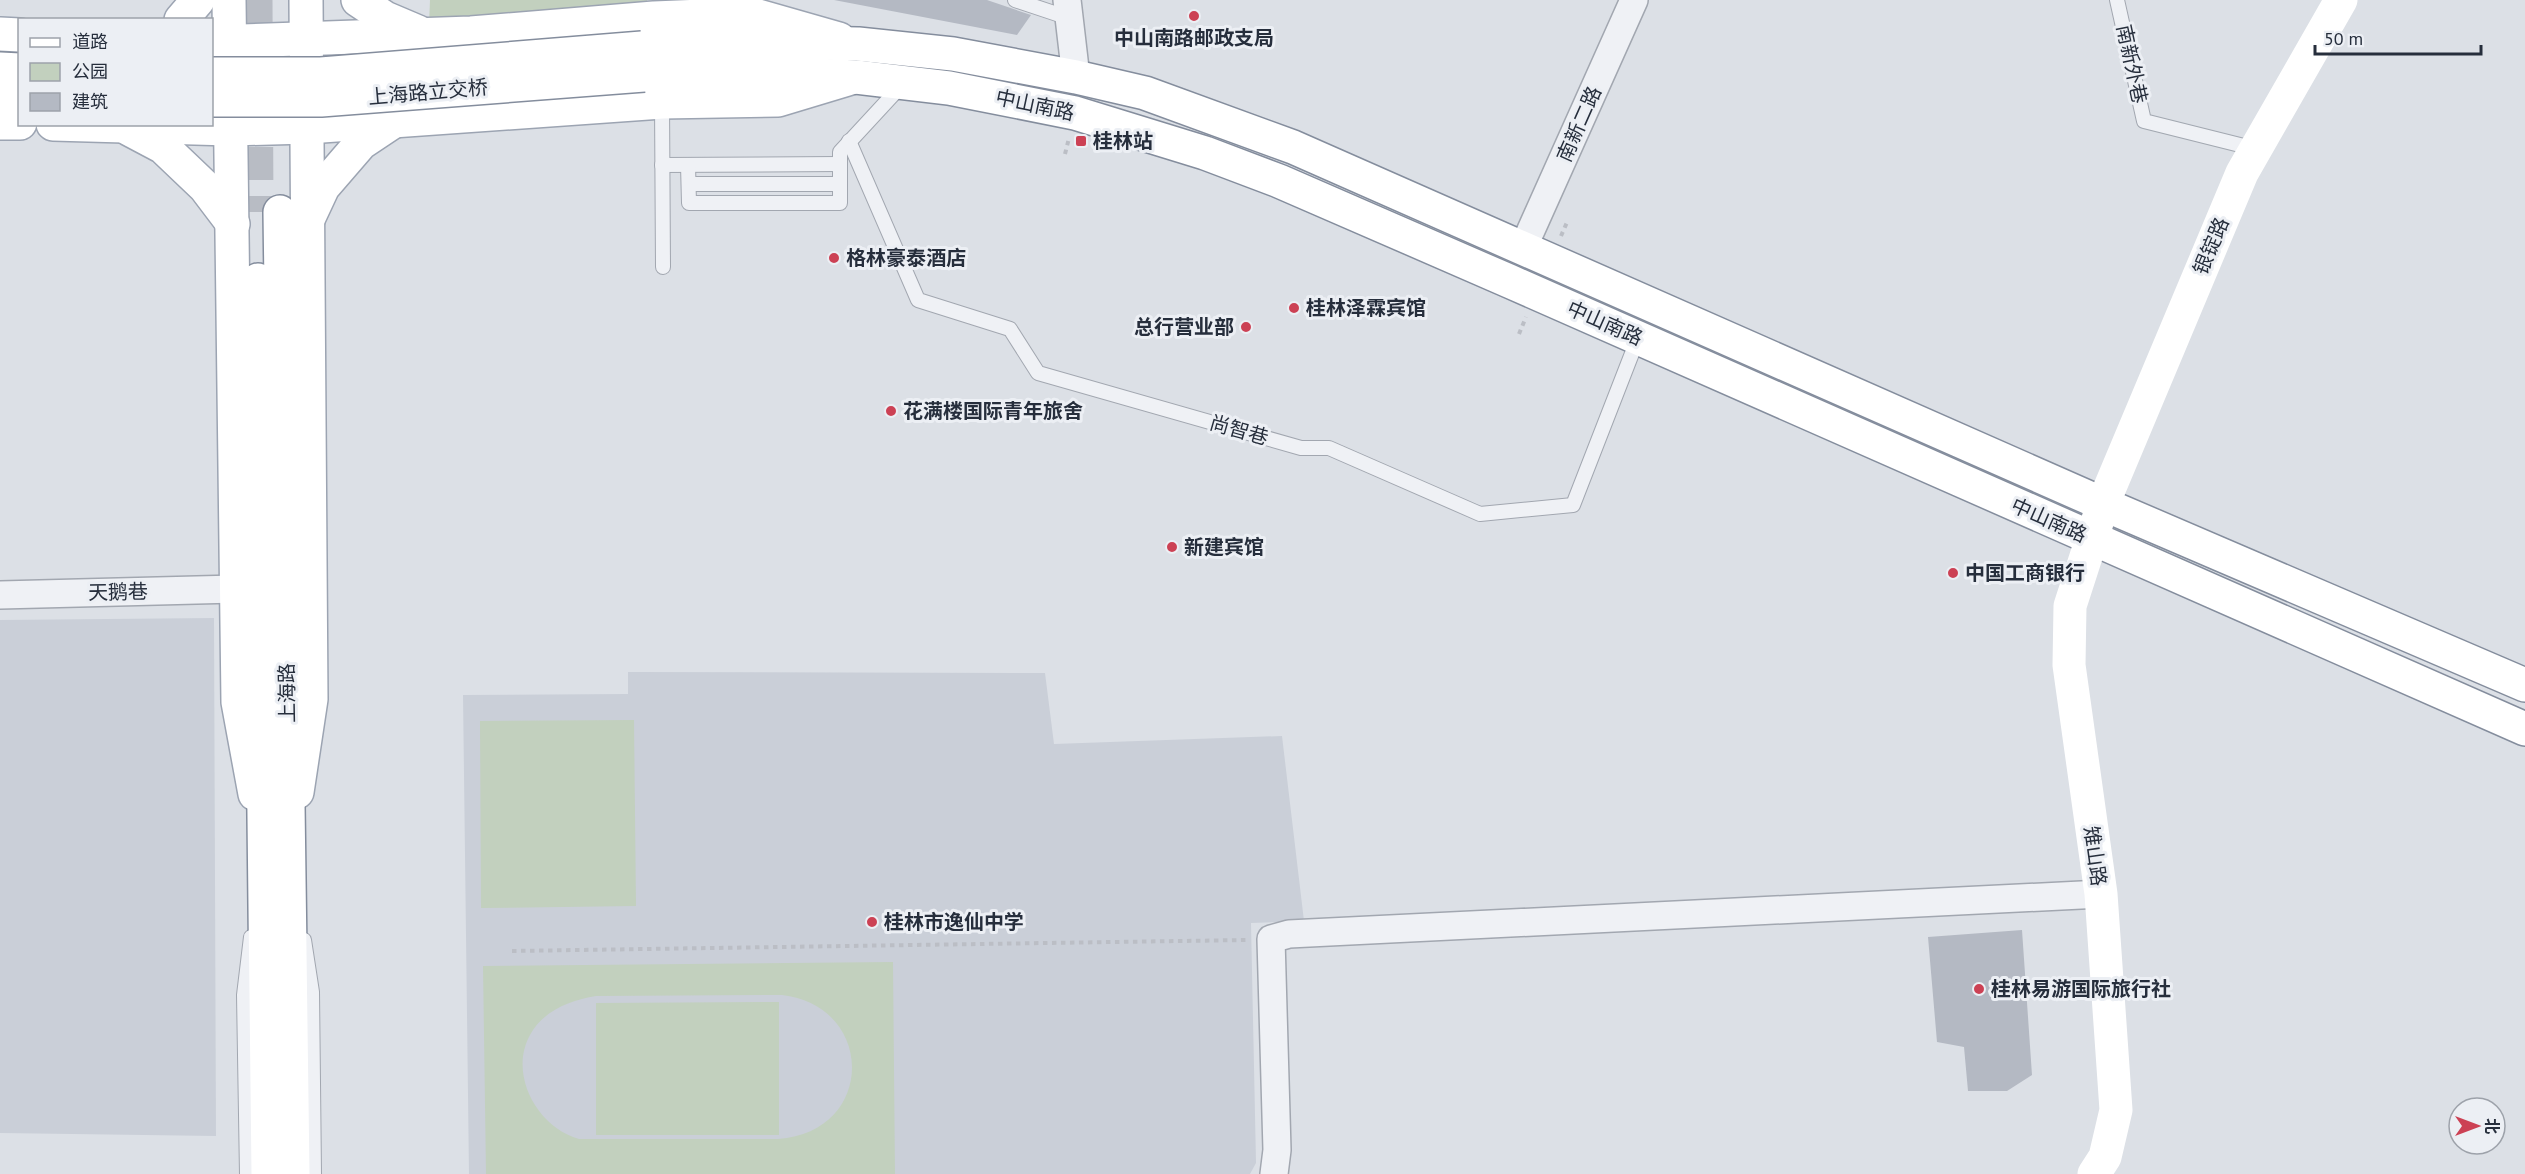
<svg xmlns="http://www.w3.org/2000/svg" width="2525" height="1174" font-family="'PT Sans','Noto Sans SC',sans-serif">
	<rect width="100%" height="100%" fill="#dce0e6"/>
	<g fill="#cacfd8">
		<path d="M214,618L216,1136L0,1133V620Z"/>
		<path d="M628,672L1045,673L1054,744L1282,736L1304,921L1251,923L1256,1163L1250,1174H469L463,695L628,694Z"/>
	</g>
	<g fill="#c2d0be" fill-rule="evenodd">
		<path d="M430,0H647L648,12L429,25Z"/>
		<path d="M634,720L636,906L481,908L480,721Z"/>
		<path d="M893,962L895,1174H486L483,966ZM782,995C876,1006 876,1132 778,1139H579C538,1128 508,1075 530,1035C543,1011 570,1000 596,996Z"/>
		<path d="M779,1002V1135H596V1003Z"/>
	</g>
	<g fill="#b4b9c3">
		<path d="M834,0H987L1031,15L1017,35Z"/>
		<path d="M2022,930L2032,1075L2007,1091H1968L1964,1047L1937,1042L1928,937Z"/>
	</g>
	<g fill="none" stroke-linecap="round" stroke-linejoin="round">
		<path stroke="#b8bcc4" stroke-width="33" stroke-dasharray="33 16" stroke-linecap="butt" d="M256,0L257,212"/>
		<defs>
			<g id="lane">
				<path d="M1015,0L1060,15"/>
				<path d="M2117,0L2144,121L2256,149"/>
				<path d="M662,102L663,267"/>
				<path d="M849,141L918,300L1010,329L1038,373L1301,448H1329L1480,514L1573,505L1638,338"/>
				<path d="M662,165L840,164"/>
				<path d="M688,165L689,203H840V152L901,86"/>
				<path d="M689,184H840"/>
				<path d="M304,940L312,992L314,1174"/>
				<path d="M247,1174L244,995L251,937"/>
			</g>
			<g id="street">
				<path d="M1067,0L1076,77"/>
				<path d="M1523,248L1634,0"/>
				<path d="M0,595L236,589"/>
				<path d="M1274,1174L1277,1150L1271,939L1289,934L2101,894"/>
			</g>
			<g id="primary">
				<path d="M229,0L238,702L255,794"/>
				<path d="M358,0L385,18L418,32"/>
				<path d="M181,20L198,0"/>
				<path d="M0,34L20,35"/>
				<path d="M212,42L471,33L654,18L751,14L839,39"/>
				<path d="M0,123H20"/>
				<path d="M53,124L230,129L308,127L662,102L778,100L851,78"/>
				<path d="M129,129L163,147L205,187L233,224"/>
				<path d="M309,217L323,187L361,143L394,121"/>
				<path d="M297,792L311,699L306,0"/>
			</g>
			<g id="highway">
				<path d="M642,48L756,42L858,44L953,54L1076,77L1145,93L1293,147L2103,504L2525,685"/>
				<path d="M0,69L20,70"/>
				<path d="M644,75L755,72L856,77L949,88L1075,113L1205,153L1279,181L1509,281L2525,729"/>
				<path d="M0,96L20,97"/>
				<path d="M280,212L293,1174"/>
				<path d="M258,280L268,1174"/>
			</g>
		</defs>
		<use href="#lane" stroke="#a2a7b0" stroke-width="16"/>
		<use href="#street" stroke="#a2a7b0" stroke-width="30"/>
		<use href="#primary" stroke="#9ca4b2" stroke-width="36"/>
		<use href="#highway" stroke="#848d9d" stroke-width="36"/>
		<g stroke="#bbbec5" stroke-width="4" stroke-dasharray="4.5 4.5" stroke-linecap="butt">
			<path d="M1065,154L1069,138"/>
			<path d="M1561,236L1568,220"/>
			<path d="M1519,334L1526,317"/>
			<path d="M512,951L1247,940"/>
		</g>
		<use href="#lane" stroke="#eff1f5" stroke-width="14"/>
		<use href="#street" stroke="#eff1f5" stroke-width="27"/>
		<path stroke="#fff" stroke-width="33" d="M2094,1174L2105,1157L2116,1110L2101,894L2069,665L2070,606L2103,504L2242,173L2341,0"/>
		<use href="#primary" stroke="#fff" stroke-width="33"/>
		<use href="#highway" stroke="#fff" stroke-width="33"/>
		<defs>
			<g id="highway-bridge">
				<path d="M212,74H321L642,48"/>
				<path d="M212,100H321L644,75"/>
			</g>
		</defs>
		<use href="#highway-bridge" stroke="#848d9d" stroke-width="36" stroke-linecap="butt"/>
		<use href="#highway-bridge" stroke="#fff" stroke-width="33"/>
	</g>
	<g fill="#cc4154" stroke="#eceff4" stroke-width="2">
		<circle cx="1194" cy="16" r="6"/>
		<rect x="1075" y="135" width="12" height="12" rx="3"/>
		<circle cx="834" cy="258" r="6"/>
		<circle cx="1294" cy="308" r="6"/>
		<circle cx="1246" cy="327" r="6"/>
		<circle cx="891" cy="411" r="6"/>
		<circle cx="1172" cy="547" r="6"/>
		<circle cx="1953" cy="573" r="6"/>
		<circle cx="872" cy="922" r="6"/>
		<circle cx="1979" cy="989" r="6"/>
	</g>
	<g text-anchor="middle" stroke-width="6" stroke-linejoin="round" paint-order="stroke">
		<g font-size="20" font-weight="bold" fill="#262e3c" stroke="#eceff4" text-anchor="start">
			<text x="1194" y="45" text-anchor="middle">中山南路邮政支局</text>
			<text x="1093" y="148">桂林站</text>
			<text x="846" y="265">格林豪泰酒店</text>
			<text x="1306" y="315">桂林泽霖宾馆</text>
			<text x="1234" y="334" text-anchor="end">总行营业部</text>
			<text x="903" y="418">花满楼国际青年旅舍</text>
			<text x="1184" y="554">新建宾馆</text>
			<text x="1965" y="580">中国工商银行</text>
			<text x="884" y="929">桂林市逸仙中学</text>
			<text x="1991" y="996">桂林易游国际旅行社</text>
		</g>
		<g font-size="20" fill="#262e3c" stroke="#eceff4">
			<text transform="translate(2132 64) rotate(78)" y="7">南新外巷</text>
			<text transform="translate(428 92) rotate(-5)" y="7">上海路立交桥</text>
			<text transform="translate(1035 105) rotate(12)" y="7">中山南路</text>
			<text transform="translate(1579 124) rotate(-66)" y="7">南新二路</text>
			<text transform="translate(2211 246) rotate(-67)" y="7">银锭路</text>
			<text transform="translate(1605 323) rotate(24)" y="7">中山南路</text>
			<text transform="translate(1239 430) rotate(16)" y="7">尚智巷</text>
			<text transform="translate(2049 520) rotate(24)" y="7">中山南路</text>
			<text transform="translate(118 592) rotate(-1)" y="7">天鹅巷</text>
			<text transform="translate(287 693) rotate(-91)" y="7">上海路</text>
			<text transform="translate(2095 856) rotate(82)" y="7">雉山路</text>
		</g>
	</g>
	<rect x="18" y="18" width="195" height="108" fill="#eceff4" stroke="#9da2aa" stroke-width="1.5"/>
	<rect x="30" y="38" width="30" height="9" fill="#ffffff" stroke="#9da2aa" stroke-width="1.5"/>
	<text x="72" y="48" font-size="18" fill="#262e3c">道路</text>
	<rect x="30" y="63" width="30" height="18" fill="#c2d0be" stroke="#9da2aa" stroke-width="1.5"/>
	<text x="72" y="78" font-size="18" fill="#262e3c">公园</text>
	<rect x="30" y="93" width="30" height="18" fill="#b4b9c3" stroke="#9da2aa" stroke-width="1.5"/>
	<text x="72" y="108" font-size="18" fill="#262e3c">建筑</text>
	<g transform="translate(2477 1126) rotate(90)"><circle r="28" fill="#eceff4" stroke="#9da2aa" stroke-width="1.5"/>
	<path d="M0-4.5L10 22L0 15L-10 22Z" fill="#cc4154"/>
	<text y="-9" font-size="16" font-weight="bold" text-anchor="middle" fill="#262e3c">北</text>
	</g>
	<path d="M2315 45v9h166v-9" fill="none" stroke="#262e3c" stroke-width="3"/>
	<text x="2324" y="45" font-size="18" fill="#262e3c" stroke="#eceff4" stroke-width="4.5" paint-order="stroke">50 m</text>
</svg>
